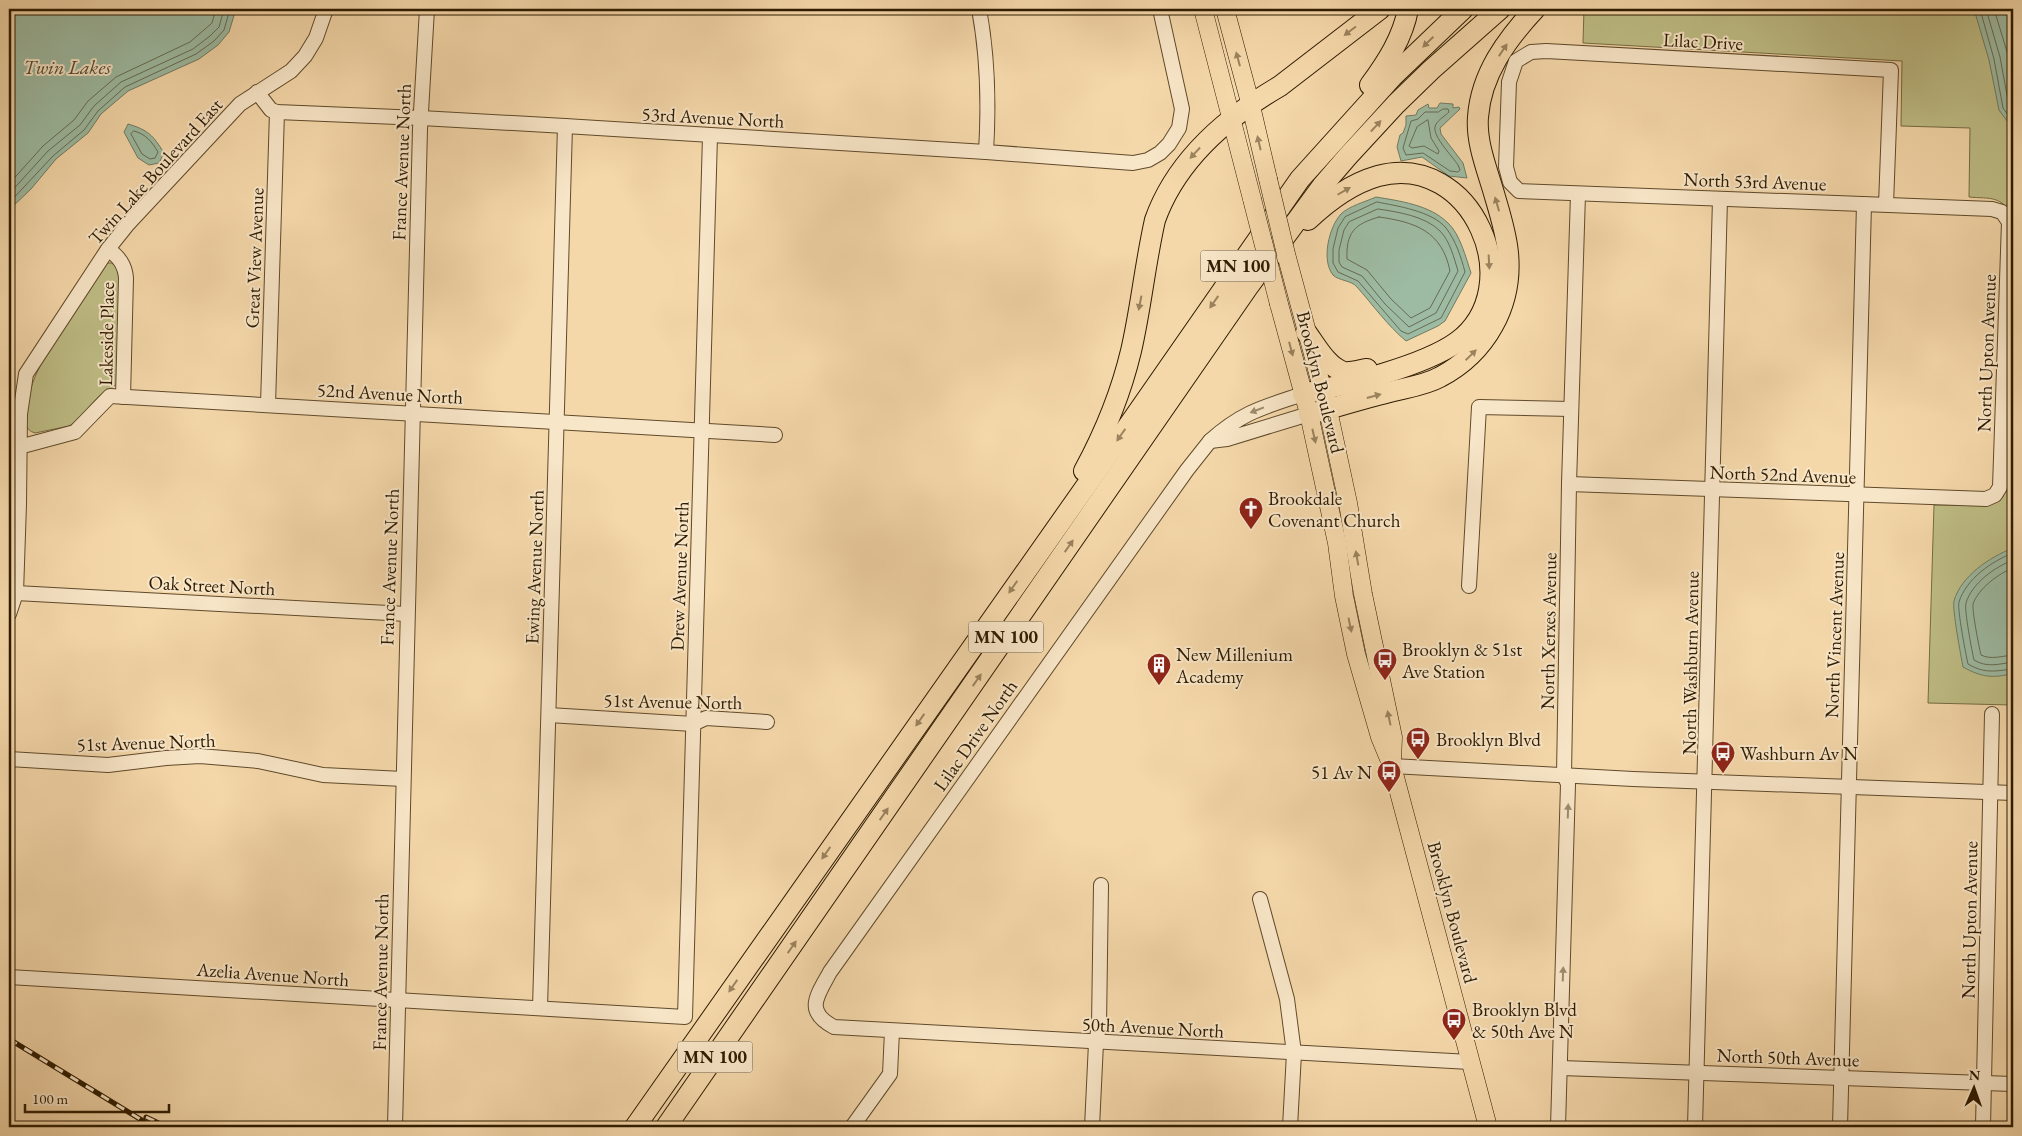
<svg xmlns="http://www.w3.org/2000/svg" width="2022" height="1136" font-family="'EB Garamond',serif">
	<rect width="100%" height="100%" fill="#f5d8aa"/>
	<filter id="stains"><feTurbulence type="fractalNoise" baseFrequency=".004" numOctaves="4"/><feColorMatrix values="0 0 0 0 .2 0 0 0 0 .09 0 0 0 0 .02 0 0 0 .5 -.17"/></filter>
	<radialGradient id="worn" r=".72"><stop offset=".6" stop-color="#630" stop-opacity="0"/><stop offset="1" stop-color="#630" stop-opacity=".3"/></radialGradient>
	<g fill="#bfbe86" stroke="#766c43">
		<path d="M1584,9H2013V705L1928,703L1934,505H1988L2003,497L2006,478L2013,217C2001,195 1991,199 1969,197L1970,128L1901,126L1902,61L1583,43Z"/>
		<path d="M107,263H113L118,269L120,276L117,384L99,396L75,422L69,426L35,433C25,430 26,424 26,415C28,379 47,353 66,325C80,304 93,284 107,263Z"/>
	</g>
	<g fill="#9dbba3" stroke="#717b62">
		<path d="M9,9H236L229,32L218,45L199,59L128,91L101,114L88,133L56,159L31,189L9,210Z"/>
		<path d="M1974,9H2013V129L1999,110L1989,60Z"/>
		<path d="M1440,103L1453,104V108L1459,107L1460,109L1440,128L1441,134L1463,163L1467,178L1449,176L1422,157L1401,161L1397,147L1400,135L1403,133L1406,125V116L1416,115L1418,110L1428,104L1429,108H1437Z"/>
		<path d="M128,124C148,130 153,135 164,153L159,163L149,165L138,158L124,132Z"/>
		<path d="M1376,197C1400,201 1430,205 1448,223C1460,234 1466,258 1471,273L1445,321L1438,326L1406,341C1387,325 1373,305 1357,287C1351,280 1339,281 1333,275C1321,260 1329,227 1341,214C1349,206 1365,202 1376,197Z"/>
		<path d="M2013,548V673C1994,679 1981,677 1963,667C1961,656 1952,609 1954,601C1961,576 1990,557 2013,548Z"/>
	</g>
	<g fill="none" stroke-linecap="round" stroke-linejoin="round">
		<g stroke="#666b52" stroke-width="1">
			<path d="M1980,9L1994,59L2003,108L2013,122"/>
			<path d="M1986,9L2000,57L2009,106L2013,112"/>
			<path d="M1994,9L2008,55L2013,85"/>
			<path d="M1443,109H1448L1449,112C1445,116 1436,121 1435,127C1433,137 1453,157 1458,165L1460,170L1458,172L1450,171L1423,153L1406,155L1403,148L1411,121L1418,119L1425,112H1438Z"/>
			<path d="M1428,120L1431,138L1439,151L1438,154L1424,146L1412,148L1409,146L1417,127Z"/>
			<path d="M134,131C146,134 152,142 158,152L155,158L150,159L142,154L131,134Z"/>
			<path d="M9,184L43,146L74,120L88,101L116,77L190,42L212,23L216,9"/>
			<path d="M9,194L48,151L80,125L94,106L121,82L193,49L210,36L219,27L224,9"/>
			<path d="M1377,202C1397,206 1432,211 1446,228C1456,241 1461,257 1465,272L1441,318L1408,334L1401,331L1358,281L1338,272L1333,263V249L1338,228L1345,217Z"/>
			<path d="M9,203L53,156L84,130L98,111L125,87L196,54L214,41L224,30L230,9"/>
			<path d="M1378,209C1398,212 1425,216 1440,231C1450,241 1454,258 1458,271L1436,313L1409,327L1385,304L1362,276L1342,267L1339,262V250L1344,230L1349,222Z"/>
			<path d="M1379,217C1415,222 1442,231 1450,271L1430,308L1411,318L1391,299L1367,270L1347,259C1346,233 1354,224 1379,217Z"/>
			<path d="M2013,553C1992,561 1966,579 1959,602C1957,609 1966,655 1968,664C1985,674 1995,671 2013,669"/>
			<path d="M2013,560C1995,567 1972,583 1966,603C1964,610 1972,651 1974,660C1987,668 1999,664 2013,662"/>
			<path d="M2013,568C1999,573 1978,589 1973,604C1972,611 1979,647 1981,655C1991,660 2002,656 2013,655"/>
		</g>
		<defs>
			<g id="minor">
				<path d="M979,9C988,57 989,103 986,152"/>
				<path d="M257,92L271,110L277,112L421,118L565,126L986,152L1133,163L1148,160L1160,153L1169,144L1179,128L1182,109L1160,9"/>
				<path d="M108,249C119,257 125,265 126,278L123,397"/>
				<path d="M1303,394C1264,407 1242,412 1210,441L1227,439L1309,414"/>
				<path d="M268,405L277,112"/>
				<path d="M1210,441L1187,470L830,972C817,996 804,1011 834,1027L1470,1062"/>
				<path d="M19,447L75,432L110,396L775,435"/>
				<path d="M1569,484L1986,499L1995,495L2000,487L2009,222L2002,212L1992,209L1519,191L1510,182L1506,167L1509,82L1516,61L1531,52L1546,51L1891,70L1886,205"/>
				<path d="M1469,586L1479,407L1571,409"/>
				<path d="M16,593L407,614"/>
				<path d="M9,614L16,593L19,504L20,414L26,374L108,249L128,224L240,104L291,71L305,56L316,38L326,9"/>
				<path d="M549,715L693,724L706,718L767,722"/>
				<path d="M9,759L108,765L166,758L200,756L258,761L323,775L403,779"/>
				<path d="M1392,766L1633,779L2013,793"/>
				<path d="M1260,899L1287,999L1294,1053L1290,1127"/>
				<path d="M9,977L685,1017L710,136"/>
				<path d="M540,1008L565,126"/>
				<path d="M1561,1068L2013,1084"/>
				<path d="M395,1127L420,129L427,9"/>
				<path d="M852,1127L890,1074L892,1031"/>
				<path d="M1092,1127L1096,1043L1099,1026L1101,885"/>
				<path d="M1558,1127L1568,784L1564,775L1569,484L1578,194"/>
				<path d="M1695,1127L1720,199"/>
				<path d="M1840,1127L1864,204"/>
				<path d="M1983,1127L1992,714"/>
			</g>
			<g id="major">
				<path d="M1203,9L1252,199"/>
				<path d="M1225,9L1251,106L1268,179"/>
				<path d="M1286,254L1328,410L1348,503L1363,594L1393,737L1392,762"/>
				<path d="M1279,304L1309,414L1337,543L1344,596L1356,654L1380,737L1392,766L1488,1127"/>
			</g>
			<g id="highway">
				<path d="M1370,85C1387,62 1403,37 1408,9"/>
				<path d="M1306,332C1316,345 1327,367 1344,372C1351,373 1360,370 1367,369"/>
				<path d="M1303,394C1347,384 1422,367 1457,342C1531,287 1472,151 1378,176C1350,184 1328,201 1308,220"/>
				<path d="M1309,414C1335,408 1360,399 1386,393C1403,388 1424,386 1440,377C1486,353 1513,305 1508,253C1506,231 1499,211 1493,190C1486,167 1476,141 1478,117C1481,74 1507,39 1535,9"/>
				<path d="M1084,471C1104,434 1121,393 1131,351C1141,308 1145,264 1155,220C1176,161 1227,117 1280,86L1380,9"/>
				<path d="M635,1127L1110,452L1300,179L1393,76L1463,9"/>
				<path d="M666,1127L1248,287L1323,185L1348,156L1396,104L1431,70L1500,9"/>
			</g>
		</defs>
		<use href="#minor" stroke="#604a2a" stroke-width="16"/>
		<use href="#major" stroke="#2e1b00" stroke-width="19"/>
		<use href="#highway" stroke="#2e1b00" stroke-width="22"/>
		<use href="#minor" stroke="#f8e6c8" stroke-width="14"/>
		<use href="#major" stroke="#f5d8aa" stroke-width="18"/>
		<use href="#highway" stroke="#f5d8aa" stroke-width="20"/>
		<defs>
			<g id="rail">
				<path d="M9,1039L153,1127"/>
				<path d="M146,1117L167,1127"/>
			</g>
		</defs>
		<use href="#rail" stroke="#2e1b00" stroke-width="5"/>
		<use href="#rail" stroke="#f8e6c8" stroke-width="3" stroke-dasharray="9" stroke-linecap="butt"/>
		<defs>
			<g id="major-bridge">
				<path d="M1268,179L1286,254"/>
				<path d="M1252,199L1279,304"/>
			</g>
		</defs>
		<use href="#major-bridge" stroke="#2e1b00" stroke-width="19" stroke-linecap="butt"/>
		<use href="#major-bridge" stroke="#f5d8aa" stroke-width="18"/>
	</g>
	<defs><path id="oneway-solid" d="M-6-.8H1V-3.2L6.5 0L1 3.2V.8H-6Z" transform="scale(1.25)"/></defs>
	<g fill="#9b835e">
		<use href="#oneway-solid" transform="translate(1350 31) rotate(143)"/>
		<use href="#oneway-solid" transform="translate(1428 42) rotate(136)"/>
		<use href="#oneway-solid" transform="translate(1503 50) rotate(-56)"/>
		<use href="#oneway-solid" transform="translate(1238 59) rotate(-105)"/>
		<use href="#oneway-solid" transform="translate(1376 126) rotate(-47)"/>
		<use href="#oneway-solid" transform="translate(1259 143) rotate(-103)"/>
		<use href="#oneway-solid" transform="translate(1195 153) rotate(133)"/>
		<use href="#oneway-solid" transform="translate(1344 191) rotate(-30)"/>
		<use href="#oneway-solid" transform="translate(1497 204) rotate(-106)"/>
		<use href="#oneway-solid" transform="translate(1489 262) rotate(87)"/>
		<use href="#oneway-solid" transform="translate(1214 302) rotate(125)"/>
		<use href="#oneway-solid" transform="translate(1140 303) rotate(101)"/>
		<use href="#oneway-solid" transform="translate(1291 349) rotate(75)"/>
		<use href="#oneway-solid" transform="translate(1471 355) rotate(-44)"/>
		<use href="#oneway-solid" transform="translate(1374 396) rotate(-15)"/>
		<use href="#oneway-solid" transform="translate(1121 435) rotate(125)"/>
		<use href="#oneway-solid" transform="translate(1314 436) rotate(77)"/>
		<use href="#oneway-solid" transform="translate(1069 546) rotate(-55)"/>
		<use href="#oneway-solid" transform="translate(1357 558) rotate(-100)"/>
		<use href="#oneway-solid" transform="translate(1013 587) rotate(125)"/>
		<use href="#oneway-solid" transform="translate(1350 625) rotate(78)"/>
		<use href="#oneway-solid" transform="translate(977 680) rotate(-55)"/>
		<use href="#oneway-solid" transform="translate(1389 718) rotate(-102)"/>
		<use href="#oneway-solid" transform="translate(920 720) rotate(125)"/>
		<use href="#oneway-solid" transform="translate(884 814) rotate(-55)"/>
		<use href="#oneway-solid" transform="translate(826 853) rotate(125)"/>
		<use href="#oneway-solid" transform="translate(792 947) rotate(-55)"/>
		<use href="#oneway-solid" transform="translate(733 986) rotate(125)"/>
	</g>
	<g fill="#9d8b6e">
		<use href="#oneway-solid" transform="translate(1257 410) rotate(159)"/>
		<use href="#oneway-solid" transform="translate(1568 811) rotate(-88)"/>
		<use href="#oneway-solid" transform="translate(1563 974) rotate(-88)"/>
	</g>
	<defs>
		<symbol id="church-pin" viewBox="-11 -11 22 30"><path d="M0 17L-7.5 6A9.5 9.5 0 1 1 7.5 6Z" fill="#8f2418" stroke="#f8e6c8"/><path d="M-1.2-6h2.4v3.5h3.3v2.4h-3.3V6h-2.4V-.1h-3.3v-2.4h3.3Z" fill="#fff"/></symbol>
		<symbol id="bus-pin" viewBox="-11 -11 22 30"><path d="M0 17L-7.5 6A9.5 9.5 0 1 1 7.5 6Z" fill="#8f2418" stroke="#f8e6c8"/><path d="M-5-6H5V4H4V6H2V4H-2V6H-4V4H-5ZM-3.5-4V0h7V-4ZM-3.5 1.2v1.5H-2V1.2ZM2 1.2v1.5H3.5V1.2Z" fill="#fff"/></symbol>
		<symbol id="building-pin" viewBox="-11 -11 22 30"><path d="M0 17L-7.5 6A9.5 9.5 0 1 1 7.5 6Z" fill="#8f2418" stroke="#f8e6c8"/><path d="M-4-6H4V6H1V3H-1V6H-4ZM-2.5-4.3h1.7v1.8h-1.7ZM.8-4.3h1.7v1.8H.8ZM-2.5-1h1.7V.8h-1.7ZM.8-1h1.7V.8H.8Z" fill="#fff"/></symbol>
	</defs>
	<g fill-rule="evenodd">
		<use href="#church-pin" x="1237" y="495" width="28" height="38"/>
		<use href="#bus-pin" x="1371" y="646" width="28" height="38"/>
		<use href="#building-pin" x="1145" y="651" width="28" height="38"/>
		<use href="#bus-pin" x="1404" y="725" width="28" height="38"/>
		<use href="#bus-pin" x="1709" y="739" width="28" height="38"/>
		<use href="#bus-pin" x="1375" y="758" width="28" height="38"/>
		<use href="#bus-pin" x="1440" y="1006" width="28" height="38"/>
	</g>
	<g text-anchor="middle" stroke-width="4" stroke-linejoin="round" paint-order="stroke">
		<g fill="#f8e6c8" stroke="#6b583c" stroke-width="1">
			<rect x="1200.5" y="250.5" width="75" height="31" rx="4"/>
			<rect x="968.5" y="621.5" width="75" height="31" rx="4"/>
			<rect x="677.5" y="1041.5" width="75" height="31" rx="4"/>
		</g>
		<g font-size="18" font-weight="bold" fill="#2e1b00">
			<text x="1238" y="272">MN 100</text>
			<text x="1006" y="643">MN 100</text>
			<text x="715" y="1063">MN 100</text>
		</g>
		<g font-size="19" fill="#2e1b00" stroke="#f8e6c8">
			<text transform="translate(1703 41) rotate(3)" y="7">Lilac Drive</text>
			<text transform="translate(713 117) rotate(3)" y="7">53rd Avenue North</text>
			<text transform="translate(401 162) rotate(-88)" y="7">France Avenue North</text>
			<text transform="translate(155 171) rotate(-48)" y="7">Twin Lake Boulevard East</text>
			<text transform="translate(1755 181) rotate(2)" y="7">North 53rd Avenue</text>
			<text transform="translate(254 258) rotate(-88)" y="7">Great View Avenue</text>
			<text transform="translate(106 334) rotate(-89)" y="7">Lakeside Place</text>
			<text transform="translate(1986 353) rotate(-88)" y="7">North Upton Avenue</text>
			<text transform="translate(1321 382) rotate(76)" y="7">Brooklyn Boulevard</text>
			<text transform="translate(390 393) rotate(3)" y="7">52nd Avenue North</text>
			<text transform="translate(1783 474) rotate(2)" y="7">North 52nd Avenue</text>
			<text transform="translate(389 567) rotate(-88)" y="7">France Avenue North</text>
			<text transform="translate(534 567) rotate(-88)" y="7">Ewing Avenue North</text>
			<text transform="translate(679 576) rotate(-88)" y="7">Drew Avenue North</text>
			<text transform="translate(212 585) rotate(3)" y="7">Oak Street North</text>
			<text transform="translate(1548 631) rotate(-89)" y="7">North Xerxes Avenue</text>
			<text transform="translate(1834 635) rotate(-88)" y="7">North Vincent Avenue</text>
			<text transform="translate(1690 663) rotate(-89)" y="7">North Washburn Avenue</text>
			<text transform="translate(673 701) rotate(1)" y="7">51st Avenue North</text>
			<text transform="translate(975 735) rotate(-55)" y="7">Lilac Drive North</text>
			<text transform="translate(146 742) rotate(-2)" y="7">51st Avenue North</text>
			<text transform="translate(1453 912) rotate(75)" y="7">Brooklyn Boulevard</text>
			<text transform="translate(1969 920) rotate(-89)" y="7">North Upton Avenue</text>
			<text transform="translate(380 972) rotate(-89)" y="7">France Avenue North</text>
			<text transform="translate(273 974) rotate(4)" y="7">Azelia Avenue North</text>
			<text transform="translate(1153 1027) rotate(3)" y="7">50th Avenue North</text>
			<text transform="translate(1788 1057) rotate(2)" y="7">North 50th Avenue</text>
		</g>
		<g font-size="19" fill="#2e1b00" stroke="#f8e6c8" text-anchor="start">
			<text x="1268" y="505">Brookdale<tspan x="1268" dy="22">Covenant Church</tspan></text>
			<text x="1402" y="656">Brooklyn &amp; 51st<tspan x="1402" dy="22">Ave Station</tspan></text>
			<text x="1176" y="661">New Millenium<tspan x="1176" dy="22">Academy</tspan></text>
			<text x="1436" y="746">Brooklyn Blvd</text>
			<text x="1740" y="760">Washburn Av N</text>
			<text x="1372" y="779" text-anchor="end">51 Av N</text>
			<text x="1472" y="1016">Brooklyn Blvd<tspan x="1472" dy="22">&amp; 50th Ave N</tspan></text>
		</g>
		<g font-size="20" font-style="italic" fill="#4f4b31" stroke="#f8e6c8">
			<text x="67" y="74">Twin Lakes</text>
		</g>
	</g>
	<rect width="2022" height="1136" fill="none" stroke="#f5d8aa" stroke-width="30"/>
	<rect x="10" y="10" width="2002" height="1116" fill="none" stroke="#2e1b00" stroke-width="2.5"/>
	<rect x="15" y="15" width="1992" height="1106" fill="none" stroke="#2e1b00"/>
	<g transform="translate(1974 1088) rotate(2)" stroke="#f8e6c8" stroke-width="4" paint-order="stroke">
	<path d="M0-4L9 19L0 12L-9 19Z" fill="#2e1b00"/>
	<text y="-8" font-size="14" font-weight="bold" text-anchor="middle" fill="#2e1b00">N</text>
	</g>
	<path d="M25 1104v8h144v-8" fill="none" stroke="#2e1b00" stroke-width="2.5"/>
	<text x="32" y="1104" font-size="15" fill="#2e1b00" stroke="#f8e6c8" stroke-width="4" paint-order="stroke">100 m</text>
	<rect width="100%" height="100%" filter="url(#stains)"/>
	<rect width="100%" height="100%" fill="url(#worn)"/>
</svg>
